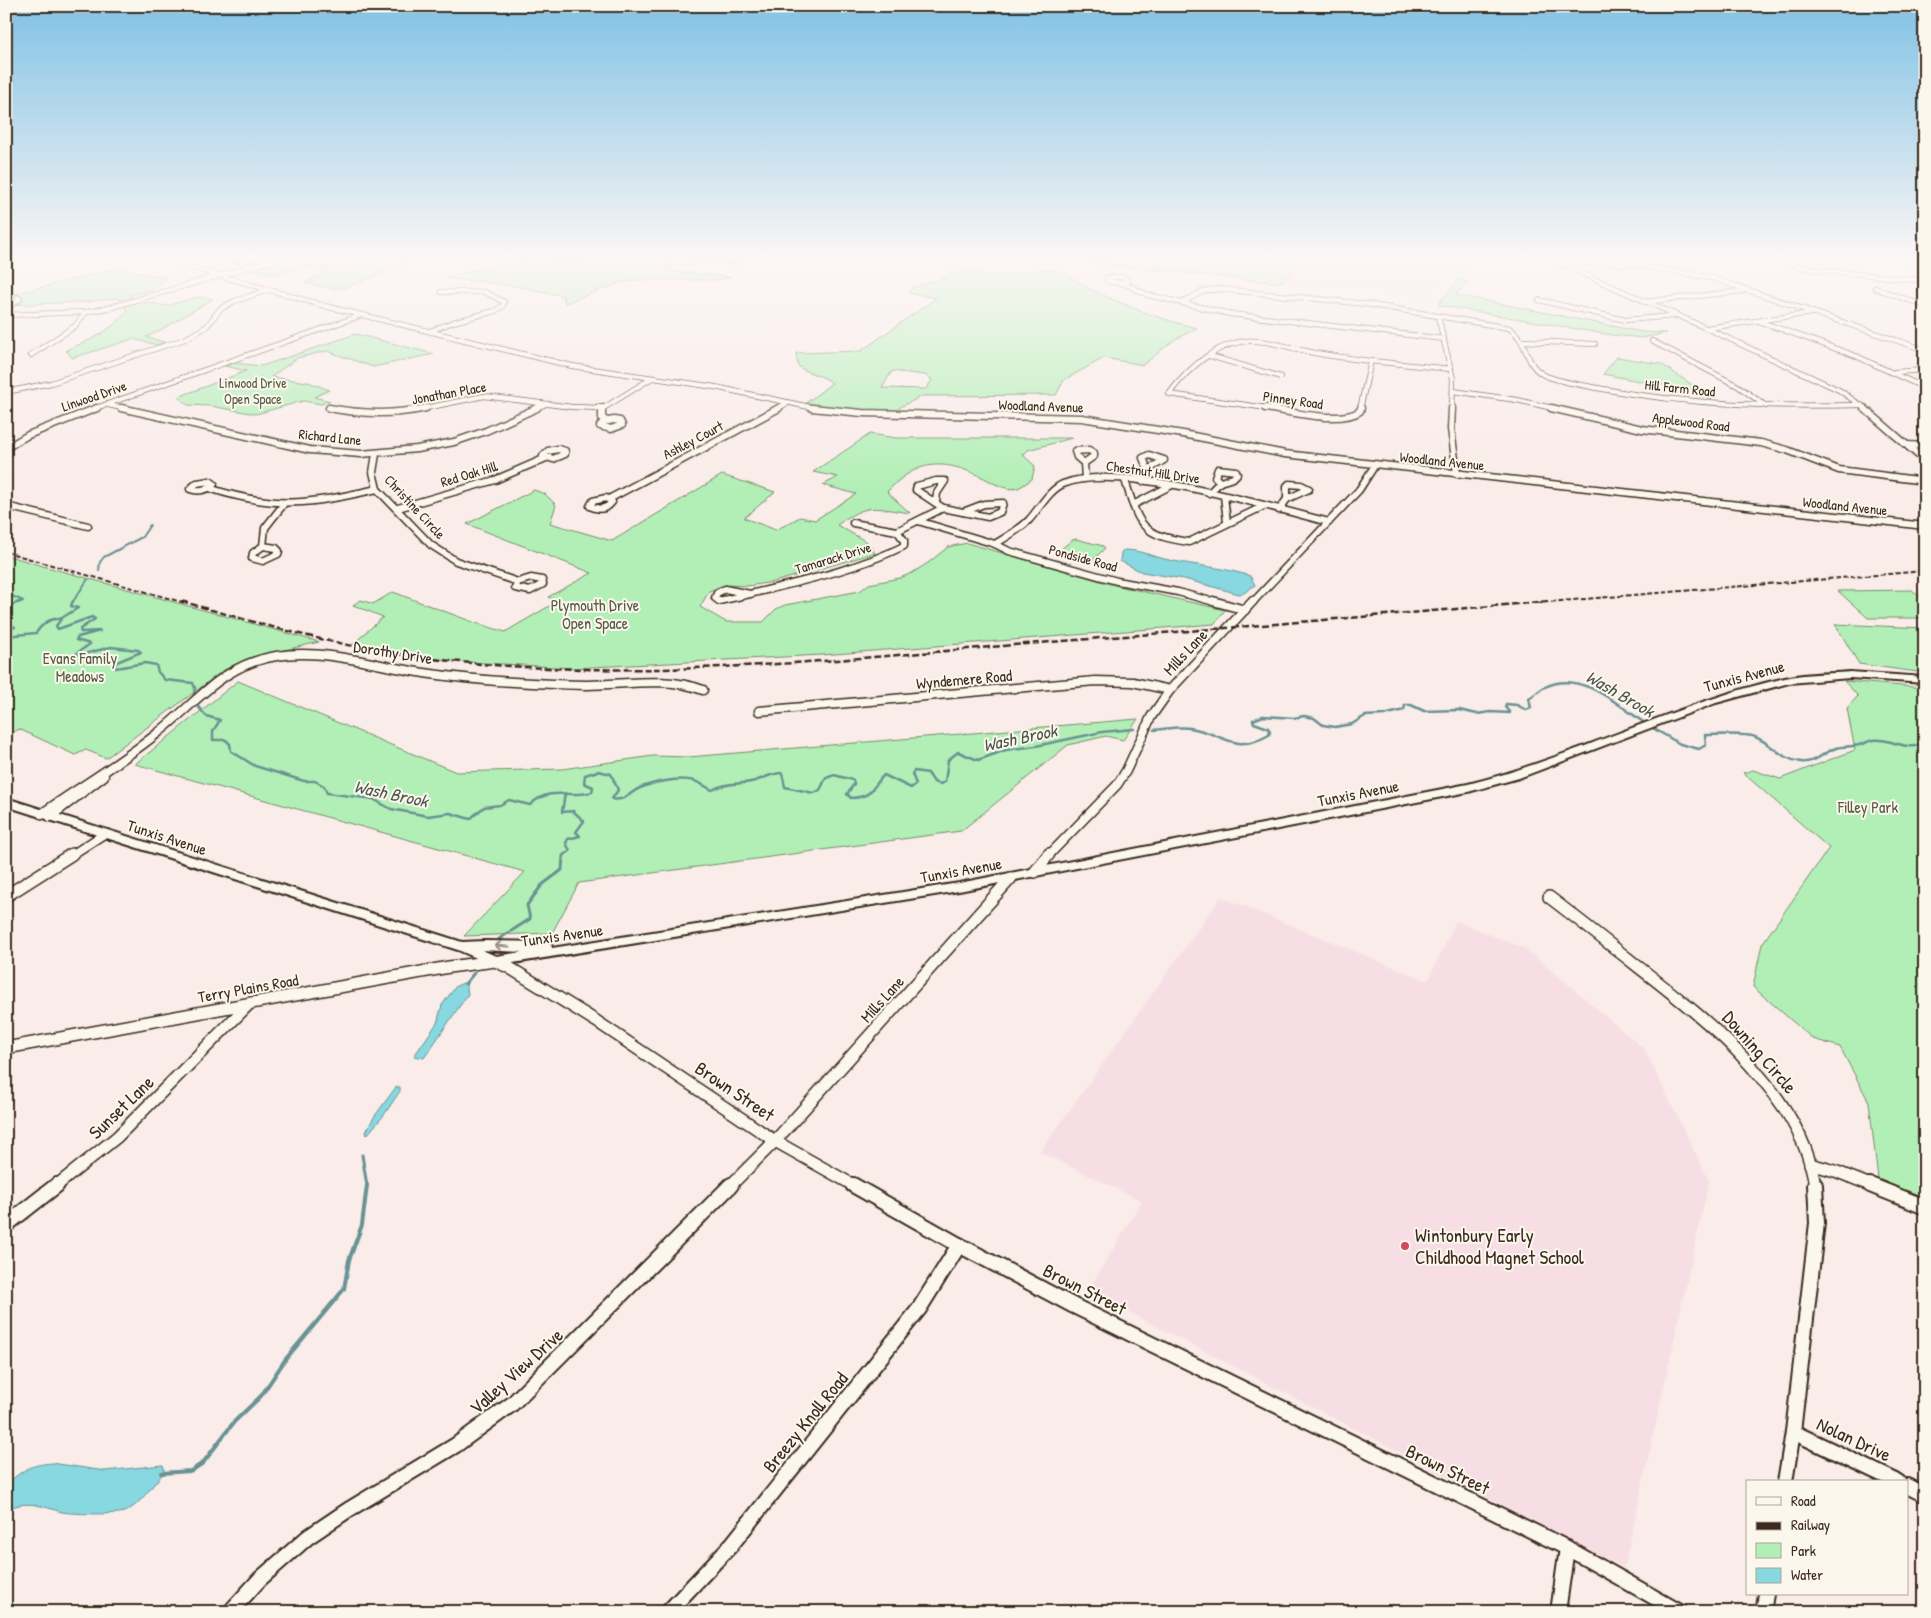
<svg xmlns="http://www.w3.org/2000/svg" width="1931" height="1618" font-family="'Patrick Hand',sans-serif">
	<rect width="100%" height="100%" fill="#f9ece9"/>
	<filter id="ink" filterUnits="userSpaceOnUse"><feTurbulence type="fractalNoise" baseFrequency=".02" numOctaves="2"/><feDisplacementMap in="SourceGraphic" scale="10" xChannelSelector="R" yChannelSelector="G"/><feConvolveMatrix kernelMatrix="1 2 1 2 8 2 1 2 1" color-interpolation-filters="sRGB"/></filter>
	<g filter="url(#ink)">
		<g fill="#f7dee5">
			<path d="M1308,260H1477L1466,271L1434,287L1429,292V299L1280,283Z"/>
			<path d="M1221,897L1428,981L1456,921L1526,949L1644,1049L1709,1181L1624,1568L1088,1291L1142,1201L1040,1152Z"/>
		</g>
		<g fill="#b2efb6" stroke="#768c6a" fill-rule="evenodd">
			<path d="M298,260L336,269L366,260H419L346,287L334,289L304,283L329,272L303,266L273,275L227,261Z"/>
			<path d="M512,260H752L743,265L709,264L665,267L664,270L731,277L719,280H637L620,283L565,303L563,296C524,286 485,282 445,278Z"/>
			<path d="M1088,260H1308L1280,283L1085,263Z"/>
			<path d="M956,266C968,266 967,269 977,273C985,276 995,275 1003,275C1023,275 1044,264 1064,273C1072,276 1078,283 1086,287C1123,305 1158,319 1197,328L1174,340L1143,365L1104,358L1064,380L1056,395L922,396L900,407L899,411L851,410L806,403L832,383C822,374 809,375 798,366L796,353L861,351L936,298L909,293L911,288L946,277ZM892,371L925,375L932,380L926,389L882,388Z"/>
			<path d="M119,268L167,278L153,289L129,296L138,301L166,306L197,297L213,299L159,331L146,337L164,342L157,345L133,339L72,358L66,350C89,341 112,331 127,311L123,304L128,302L116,298L85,302L6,305V296Z"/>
			<path d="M1459,278L1468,282L1456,295L1642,332L1666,333L1643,338L1611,335L1438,305Z"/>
			<path d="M356,334L434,354L373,367L327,351L297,358L271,377L308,382L329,390L314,397L330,401L321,404L303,401L256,414L210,406L188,405L178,397L246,371L225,366L234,363L262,366Z"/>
			<path d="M1617,357L1661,364L1700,390L1649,383L1603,374Z"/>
			<path d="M870,434L896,438H1072L1028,450L1023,455L1035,466L1032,479C1027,482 1023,486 1018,488C1009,491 996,485 988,480C949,460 919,456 887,492L910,513C874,508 868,502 837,525L867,542L875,553L774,582L747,586L725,585L709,591L700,607L726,622H763L776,609L785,605L860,591L869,584L900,578L912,573L928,563L948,547L967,543L1114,585L1225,610L1214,624L822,655L573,668L451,661L352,645L383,617L353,605L361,600L373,604L393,592L473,622L505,632L558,601L548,597L592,573L467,524L534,490L545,494L556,505L550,523L612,541L722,475L775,492L744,518L776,530L800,517L815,520L856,494L823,485L838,477L813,472Z"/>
			<path d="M1076,539L1103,546L1105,548L1093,560L1087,561L1061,553L1060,550L1072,540Z"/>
			<path d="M6,555L43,566L319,642L259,656L224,670L106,758L86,750L75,755L19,729L6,737Z"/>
			<path d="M1912,590L1925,601V618H1868L1838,591Z"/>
			<path d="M1835,624L1925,628V673L1859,664Z"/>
			<path d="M238,681L456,772L562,769L653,756L689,757L1138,719L1123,740L1106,736L1068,745L961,831L579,883L552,933L464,936L525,872L135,764Z"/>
			<path d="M1844,681L1925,688V1198L1878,1179L1869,1102L1840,1047L1813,1039L1753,987L1762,944L1829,848L1743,773L1753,770L1780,779L1855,750L1847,708L1858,696Z"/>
		</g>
		<g fill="#87d8e0" stroke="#699292">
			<path d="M1124,550C1140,550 1154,557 1169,560C1197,566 1223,567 1250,576L1255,585L1244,593L1239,594L1184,579L1142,572L1120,561L1121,553Z"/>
			<path d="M466,982L468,994L424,1058L414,1056L437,1023L442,1005L456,986Z"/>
			<path d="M396,1087H400V1091L384,1115L367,1135L366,1132L374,1117Z"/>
			<path d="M52,1463L105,1471L163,1465L164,1469L162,1475C150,1487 140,1506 124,1512C116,1515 71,1514 62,1512C44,1507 23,1498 6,1511V1484C24,1470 28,1465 52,1463Z"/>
		</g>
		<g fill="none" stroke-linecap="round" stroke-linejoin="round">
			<g stroke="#699292" stroke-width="2">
				<path d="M99,571L100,562L104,557L142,537L150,525"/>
				<path d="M6,597L12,596L23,601L18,603"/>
				<path d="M72,603L88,579"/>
			</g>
			<g stroke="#699292" stroke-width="2.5">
				<path d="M6,607L22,601"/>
				<path d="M60,619L78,608L71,606L73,601"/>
				<path d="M6,622L15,627L6,632"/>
				<path d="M6,636L36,633C42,624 50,617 61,619L56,626L58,629L92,617L95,619L80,629L81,632L100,631L78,637L76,640L90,644L77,653L80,655L111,647L138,650L141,652L117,662L114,665L116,668L145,663L156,665L158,672L165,680L193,683L195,688L193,699"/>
				<path d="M196,704L206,716L220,720L213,731V740H226L230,744L231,751L255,766L304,781H315L324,786L327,793L373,799L391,809L428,816L450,813L470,819L484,807L500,805L509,800L530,805C551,785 569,799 592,792L593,787L584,783L585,775L598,771L611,774L618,790L612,799C623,802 631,792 640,788C654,782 680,777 694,781C701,783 706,787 712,790C726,782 740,785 755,781C765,778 772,773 782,773L785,787L814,793L820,790L826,778L834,775L853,780L854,784L847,794L851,798C873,797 871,788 884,775L911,788L916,784L912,774L914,771L928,773L934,782L940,784L945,782L948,760L958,752L978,760L1006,750L1036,746L1102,732L1134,729"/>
				<path d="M1651,727L1680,744L1699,749L1706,745L1705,735C1716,735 1747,733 1755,737C1771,743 1782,760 1801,762C1814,764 1824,752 1836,748C1843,746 1852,747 1859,745C1864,744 1868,741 1873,740C1890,737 1909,754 1925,742"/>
				<path d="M1154,730C1166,729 1178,726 1190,728C1224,733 1233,755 1269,735L1270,731L1268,728L1254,723L1253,720L1263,716L1294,718L1304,716L1314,718L1323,725L1335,727L1352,724L1365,716L1384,715L1404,710L1405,705H1411L1424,711L1459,710L1477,714L1490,712L1510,713L1505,707L1506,704L1517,705L1526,710L1531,708L1529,699C1534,695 1539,690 1545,687C1580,669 1618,705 1646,724"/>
				<path d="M563,856L570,851L566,843L568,839L580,836L576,832L584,821L573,811L562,812L565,793"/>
			</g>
			<g stroke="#699292" stroke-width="3">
				<path d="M499,939L530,919L527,905L542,885L562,870L563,856L565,854"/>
				<path d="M465,984L474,973"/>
				<path d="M362,1155L367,1186"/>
			</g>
			<path stroke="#699292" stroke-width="4" d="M161,1473L191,1471L203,1463L234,1422L261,1396L285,1360L344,1289L349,1260L362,1225L367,1185"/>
			<defs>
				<g id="minor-far4">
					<path d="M166,260L325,306L572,366L715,387L819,409"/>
					<path d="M1552,260L1706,328L1839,390L1866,409"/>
					<path d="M1771,260L1817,270L1920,280"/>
					<path d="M1901,260L1910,262"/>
					<path d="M1562,263L1600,262L1637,265L1712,278L1925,350"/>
					<path d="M1112,277H1125L1128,281L1119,283L1107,281V278Z"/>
					<path d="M1123,283L1148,295L1230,314L1444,339"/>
					<path d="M1875,288L1925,306"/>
					<path d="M1539,300L1625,320L1674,316"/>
					<path d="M1644,302L1743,291"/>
					<path d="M1182,303L1203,291L1219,289L1366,304L1509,328C1530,342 1523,364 1544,375C1562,383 1584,385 1603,389C1689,405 1774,407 1861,405"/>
					<path d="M6,309L20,299L17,297"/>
					<path d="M6,315L86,312L112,307L273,260"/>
					<path d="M1438,316L1453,379L1452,409"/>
					<path d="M1761,322L1856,356L1925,388"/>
					<path d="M1707,328L1812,313"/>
					<path d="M430,331L453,322L495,311L503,306L504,302L485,292H441"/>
					<path d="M1523,341L1595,344"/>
					<path d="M1652,341L1738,386L1766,406"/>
					<path d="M31,355L75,326L86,312"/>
					<path d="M1210,356L1281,377"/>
					<path d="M1371,361L1451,369"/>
					<path d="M1895,372L1925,370"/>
					<path d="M1453,391L1517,400L1557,409"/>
					<path d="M6,392L51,383L185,339L206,327L220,309L235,301L268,290"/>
					<path d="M108,405L127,409"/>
					<path d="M329,408L335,409"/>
					<path d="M93,409L362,315"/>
					<path d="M421,409L484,396L572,407L602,408"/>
					<path d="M534,409L546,404"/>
					<path d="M602,409L652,378"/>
					<path d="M776,409L788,403"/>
					<path d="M1274,409L1169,394C1189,367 1221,338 1257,341C1274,342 1290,348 1306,351C1327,356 1349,358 1371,361"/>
					<path d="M1360,409L1371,361"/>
				</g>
				<g id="minor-far3">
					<path d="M121,408L310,450L361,454L417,449L454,442L486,431L537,408"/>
					<path d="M329,408C361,414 394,415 426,408"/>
					<path d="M598,408H602"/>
					<path d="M602,408V418L607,421"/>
					<path d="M812,408L862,413L1082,418L1183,434L1285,454L1925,526"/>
					<path d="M1265,408C1289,411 1340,425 1360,411L1361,408"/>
					<path d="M1452,408L1451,429L1457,474"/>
					<path d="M1551,408L1642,429L1761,443L1787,450L1839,470L1925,481"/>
					<path d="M1864,408L1925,461"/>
					<path d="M614,420L620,421L622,425L611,429L600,426L603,422Z"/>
					<path d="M1907,445L1925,446"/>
					<path d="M6,448L28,435L97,408"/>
					<path d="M558,449L565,451V454L553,459L543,456L548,451Z"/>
					<path d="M1089,450L1094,453V456L1084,463L1077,457L1075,451Z"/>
					<path d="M376,454L373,472L377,489L431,545L456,561L518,582"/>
					<path d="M1149,455L1164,460L1148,470L1143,458Z"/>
					<path d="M1084,463L1085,478"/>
					<path d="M1218,469L1236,471L1237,474L1233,478L1220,482L1215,477Z"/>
					<path d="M1125,480C1139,524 1139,535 1189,542L1264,506"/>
					<path d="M210,481L214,484C207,490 199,492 190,489L197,483Z"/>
					<path d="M1142,481L1148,470"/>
					<path d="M1289,484L1301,485L1309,489L1287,499V486Z"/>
					<path d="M209,488C275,510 311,504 377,489"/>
					<path d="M1209,493L1220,482"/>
					<path d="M1224,496L1227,522"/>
					<path d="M606,498L612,502C606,510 598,510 590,506L593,501Z"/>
					<path d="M609,499L779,408"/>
					<path d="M936,502L937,493L945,481H936L917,486L916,490L943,508"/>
					<path d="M1003,503L1000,512L988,517L963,512L984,504Z"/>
					<path d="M1133,505L1170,486"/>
					<path d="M6,506L88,526"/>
					<path d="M398,508L495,480L546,458"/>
					<path d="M1279,510L1287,499"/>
					<path d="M918,521L995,544L1009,551L1117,581L1178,592L1218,603"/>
					<path d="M897,531L943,508L963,512"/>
					<path d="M995,544C1007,537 1019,530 1029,520C1039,509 1049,490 1063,484C1117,461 1270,507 1329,522"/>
					<path d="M263,546L276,548L279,551L278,554L263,561L252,558L253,553Z"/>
					<path d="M263,546L265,528L283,505"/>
					<path d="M531,578L542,580L543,584L530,591L515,588L518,582Z"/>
					<path d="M725,589L750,594L719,601L715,598L717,593Z"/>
					<path d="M750,594C803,581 855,570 904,546V540L897,531L853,523"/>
					<path d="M1252,603L1359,490L1375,465"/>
				</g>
				<g id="minor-far2">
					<path d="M1213,601L1245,610"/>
					<path d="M759,711L1095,681L1133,682L1170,690"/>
					<path d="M41,814C80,787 122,762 159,732C189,709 215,675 253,662C308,642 369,665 424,673C478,681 533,684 587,685C625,685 666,676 703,690"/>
					<path d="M50,817L104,776"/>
					<path d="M70,856L104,834"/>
					<path d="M1048,856L1117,785L1126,771L1151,717L1170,690L1253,601"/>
				</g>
				<g id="minor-far1">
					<path d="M1035,872L1049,854"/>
					<path d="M6,896L72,854"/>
					<path d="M1549,897C1578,919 1607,942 1636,965C1704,1018 1803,1094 1815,1186"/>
					<path d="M6,1048L449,967L495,961L510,968L596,1021L775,1141L855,1186"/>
					<path d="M1810,1164L1835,1171L1873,1186"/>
					<path d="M56,1186L117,1137L250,1003"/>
					<path d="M730,1186L775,1141L1011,878"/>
				</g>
				<g id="minor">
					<path d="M853,1185L959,1245L1074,1306L1567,1548L1680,1612"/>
					<path d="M1870,1185L1925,1207"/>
					<path d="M6,1225L57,1185"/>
					<path d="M1793,1432L1898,1482"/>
					<path d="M1785,1482L1793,1432L1817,1223L1815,1185"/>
					<path d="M1907,1486L1925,1495"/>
					<path d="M230,1612L260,1579L308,1537L348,1510L456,1445L512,1404L731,1185"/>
					<path d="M668,1612L732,1544L919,1309L959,1245"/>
					<path d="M1558,1612L1567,1548"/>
					<path d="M1763,1612L1766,1594"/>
				</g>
				<path id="major" d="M1850,672L1925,677V683L1850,678L1789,683L1716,703L1519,778L1468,792L959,891L495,966L458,950L6,806V798L462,942L485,941L546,942L551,944L552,948L959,883L1468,784C1576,757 1676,703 1785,678C1806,673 1829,674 1850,672ZM482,950L522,952L496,956Z"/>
			</defs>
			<use href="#minor-far4" stroke="#3b2a1e" stroke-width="6"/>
			<use href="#minor-far3" stroke="#3b2a1e" stroke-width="9"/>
			<use href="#minor-far2" stroke="#3b2a1e" stroke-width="11"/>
			<use href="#minor-far1" stroke="#3b2a1e" stroke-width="14"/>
			<use href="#minor" stroke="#3b2a1e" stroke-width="18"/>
			<use href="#major" stroke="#3b2a1e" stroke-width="4"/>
			<use href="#minor-far4" stroke="#fbf7ec" stroke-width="4.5"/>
			<use href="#minor-far3" stroke="#fbf7ec" stroke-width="6"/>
			<use href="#minor-far2" stroke="#fbf7ec" stroke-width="8"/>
			<use href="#minor-far1" stroke="#fbf7ec" stroke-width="11"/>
			<use href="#minor" stroke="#fbf7ec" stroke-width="14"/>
			<use href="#major" fill="#fbf7ec" fill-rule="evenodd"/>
			<g stroke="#3b2a1e" stroke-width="2" stroke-dasharray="5 2.5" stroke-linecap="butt">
				<path d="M6,552L185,603"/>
				<path d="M1536,603L1925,571"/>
			</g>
			<path stroke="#3b2a1e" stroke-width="2.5" stroke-dasharray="7 3" stroke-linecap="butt" d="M181,601C259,624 336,646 417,657C620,684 823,661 1026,644C1201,630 1376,616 1551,601"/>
		</g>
		<defs><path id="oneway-shaft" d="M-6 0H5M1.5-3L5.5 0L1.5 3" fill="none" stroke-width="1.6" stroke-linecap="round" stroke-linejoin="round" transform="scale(1.25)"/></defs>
		<use stroke="#9b9085" href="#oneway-shaft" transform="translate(502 946) rotate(-175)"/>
	</g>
	<linearGradient id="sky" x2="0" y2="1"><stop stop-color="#81c2e5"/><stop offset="0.53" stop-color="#fcf6f5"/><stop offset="1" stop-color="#fcf6f5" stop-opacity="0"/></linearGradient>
	<rect width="1931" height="487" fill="url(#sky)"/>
	<circle fill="#d1495b" stroke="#fbf7ec" stroke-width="2" cx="1405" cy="1246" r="5"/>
	<g text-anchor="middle" stroke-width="4" stroke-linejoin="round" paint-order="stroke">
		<g font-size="14" fill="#595b44" stroke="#fbf7ec">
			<text x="253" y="388">Linwood Drive<tspan x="253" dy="16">Open Space</tspan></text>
		</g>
		<g font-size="14" fill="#3b2a1e" stroke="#fbf7ec">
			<text transform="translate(1680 388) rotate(6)" y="5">Hill Farm Road</text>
			<text transform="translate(449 393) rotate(-10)" y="5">Jonathan Place</text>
			<text transform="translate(94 396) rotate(-19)" y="5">Linwood Drive</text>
			<text transform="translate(1293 400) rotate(8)" y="5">Pinney Road</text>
			<text transform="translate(1041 406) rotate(2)" y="5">Woodland Avenue</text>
			<text transform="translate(1691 422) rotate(7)" y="5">Applewood Road</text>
			<text transform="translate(330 437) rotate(6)" y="5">Richard Lane</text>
			<text transform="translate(693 440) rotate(-28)" y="5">Ashley Court</text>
			<text transform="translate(1442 461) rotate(6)" y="5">Woodland Avenue</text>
			<text transform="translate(1153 472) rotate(8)" y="5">Chestnut Hill Drive</text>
			<text transform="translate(469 474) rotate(-17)" y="5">Red Oak Hill</text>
			<text transform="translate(1845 506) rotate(6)" y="5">Woodland Avenue</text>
			<text transform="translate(415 507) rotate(47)" y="5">Christine Circle</text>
			<text transform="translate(833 558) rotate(-17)" y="5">Tamarack Drive</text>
			<text transform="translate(1083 558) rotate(15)" y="5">Pondside Road</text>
		</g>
		<g font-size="16" fill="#595b44" stroke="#fbf7ec">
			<text x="595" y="611">Plymouth Drive<tspan x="595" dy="18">Open Space</tspan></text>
			<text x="80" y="664">Evans Family<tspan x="80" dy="18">Meadows</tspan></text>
			<text x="1868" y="813">Filley Park</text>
		</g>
		<g font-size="16" fill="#3b2a1e" stroke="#fbf7ec">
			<text transform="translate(393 652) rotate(9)" y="6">Dorothy Drive</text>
			<text transform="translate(1185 652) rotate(-47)" y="6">Mills Lane</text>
			<text transform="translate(1744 676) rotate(-15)" y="6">Tunxis Avenue</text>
			<text transform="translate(964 679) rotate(-5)" y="6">Wyndemere Road</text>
			<text transform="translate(1358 793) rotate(-11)" y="6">Tunxis Avenue</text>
			<text transform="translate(167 837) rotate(18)" y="6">Tunxis Avenue</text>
			<text transform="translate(961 870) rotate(-10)" y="6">Tunxis Avenue</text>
			<text transform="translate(562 935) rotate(-8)" y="6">Tunxis Avenue</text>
			<text transform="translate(248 988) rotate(-10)" y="6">Terry Plains Road</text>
			<text transform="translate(882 999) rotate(-48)" y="6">Mills Lane</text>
		</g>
		<g font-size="18" font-style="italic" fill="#4e564e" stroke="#fbf7ec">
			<text transform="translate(1620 694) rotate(30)" y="6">Wash Brook</text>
			<text transform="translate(1020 738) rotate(-12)" y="6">Wash Brook</text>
			<text transform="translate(391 794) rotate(12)" y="6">Wash Brook</text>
		</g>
		<g font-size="19" fill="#3b2a1e" stroke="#fbf7ec">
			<text transform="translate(1760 1052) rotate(49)" y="7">Downing Circle</text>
			<text transform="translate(735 1091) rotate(34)" y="7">Brown Street</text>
			<text transform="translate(121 1107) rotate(-44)" y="7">Sunset Lane</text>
			<text transform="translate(1085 1289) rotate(27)" y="7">Brown Street</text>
			<text transform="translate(516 1371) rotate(-42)" y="7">Valley View Drive</text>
			<text transform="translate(805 1422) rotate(-51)" y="7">Breezy Knoll Road</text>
			<text transform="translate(1854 1439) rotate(25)" y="7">Nolan Drive</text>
			<text transform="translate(1448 1469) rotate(26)" y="7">Brown Street</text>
		</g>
		<g font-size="19" fill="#3b2a1e" stroke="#fbf7ec" text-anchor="start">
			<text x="1415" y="1242">Wintonbury Early<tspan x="1415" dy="22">Childhood Magnet School</tspan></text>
		</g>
	</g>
	<rect width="1931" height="1618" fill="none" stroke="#fbf7ec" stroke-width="25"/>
	<rect x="12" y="12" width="1906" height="1593" fill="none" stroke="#3b2a1e" stroke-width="2" filter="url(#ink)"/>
	<rect x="1746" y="1480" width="162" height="115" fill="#fbf7ec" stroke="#aea59a"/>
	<rect x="1756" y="1497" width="25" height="8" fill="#fbf7ec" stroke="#aea59a"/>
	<text x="1791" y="1506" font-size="15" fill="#3b2a1e">Road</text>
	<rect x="1756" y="1522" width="25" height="8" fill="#3b2a1e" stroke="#aea59a"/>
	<text x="1791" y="1530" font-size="15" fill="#3b2a1e">Railway</text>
	<rect x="1756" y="1543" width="25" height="15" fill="#b2efb6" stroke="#aea59a"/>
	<text x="1791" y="1556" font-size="15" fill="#3b2a1e">Park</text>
	<rect x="1756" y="1568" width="25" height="15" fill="#87d8e0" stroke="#aea59a"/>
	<text x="1791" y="1580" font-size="15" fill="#3b2a1e">Water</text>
</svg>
